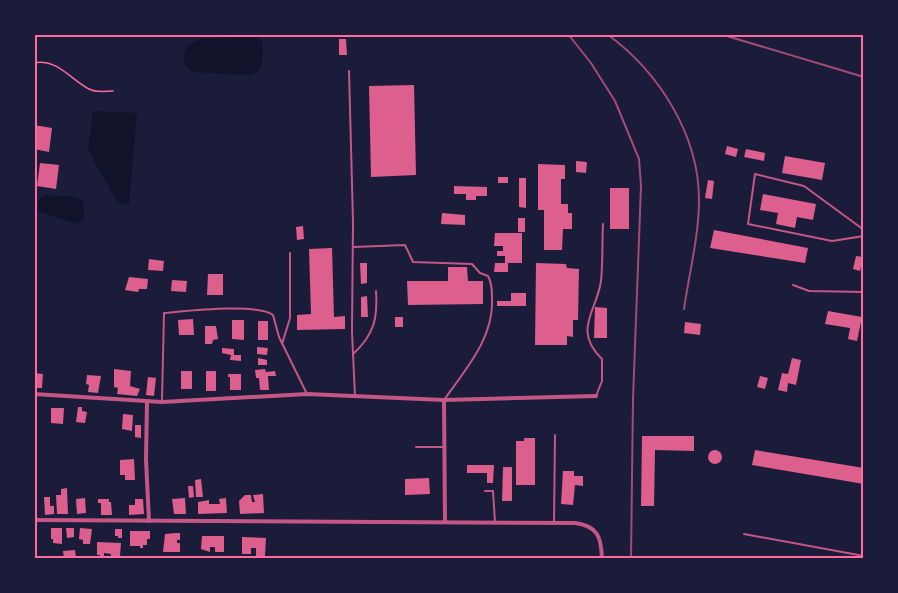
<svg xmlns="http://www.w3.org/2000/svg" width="898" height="593" font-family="'DM Sans',sans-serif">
	<rect width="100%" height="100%" fill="#1b1b3a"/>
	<g fill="#12122b">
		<path d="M257,36L263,43L262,64L258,72L248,75L193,72L185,66L184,55L187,46L200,39Z"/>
		<path d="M93,111L137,113L129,204L117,202L88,150Z"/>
		<path d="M45,195L75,197L83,201L84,218L77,224L38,211L39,199Z"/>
	</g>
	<g fill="#dd5f8e">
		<path d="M339,39H346L347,55H339Z"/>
		<path d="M414,85L416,175L371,177L369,86Z"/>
		<path d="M34,125L52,128L49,152L34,149Z"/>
		<path d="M727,146L738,149L736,157L725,154Z"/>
		<path d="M746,149L765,153L764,161L744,157Z"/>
		<path d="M785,156L825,163L822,180L782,173Z"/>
		<path d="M576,161L587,162L586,173L576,172Z"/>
		<path d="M40,163L59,165L56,189L37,186Z"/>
		<path d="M538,164L565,165V179H561V204H568V213H572V229H563L562,250H544V210H538Z"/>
		<rect x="498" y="177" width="10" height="6"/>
		<path d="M519,178H526V208L519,207Z"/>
		<path d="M708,180L714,181L712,199L705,198Z"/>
		<path d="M454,186L487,187V196H476V200H466V194H454Z"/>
		<rect x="610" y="188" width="19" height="41"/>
		<path d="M763,194L816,204L813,220L797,217L795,228L776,224L778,213L760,210Z"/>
		<path d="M442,213L465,215V225L441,224Z"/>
		<rect x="518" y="218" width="7" height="14"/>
		<path d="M303,226L304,239L297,240L296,227Z"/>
		<path d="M714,230L808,248L805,263L710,248Z"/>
		<path d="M495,233H522V263H508V272H494L495,263H505V256H497V251H503V246H494Z"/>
		<path d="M332,248L334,317L345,316V329L297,330V315L311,314L309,249Z"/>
		<path d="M856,256L863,257L860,271L853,269Z"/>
		<path d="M149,259L164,261L163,271L148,270Z"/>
		<path d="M360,263H367V283L361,284Z"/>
		<path d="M536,263L566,264L567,268L579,269L578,320H573V337L567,336V345H535Z"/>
		<path d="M448,267H467L468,281H483V304L408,305L407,281H448Z"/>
		<path d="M208,274H223V295H207Z"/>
		<path d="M129,277L148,279L147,289H139L138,292L125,290Z"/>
		<path d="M172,280L187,281L186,292L171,291Z"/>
		<path d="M511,293H526V306H497V301H511Z"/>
		<path d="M367,296L368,317H361V297Z"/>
		<path d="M595,307L607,308V338H594Z"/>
		<path d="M828,311L862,317L857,341L848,339L850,328L825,324Z"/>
		<rect x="395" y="317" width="8" height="10"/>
		<path d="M193,319L194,335H179L178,320Z"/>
		<path d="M232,320H244V340L232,339Z"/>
		<rect x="258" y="321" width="10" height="19"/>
		<path d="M685,322L701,324L700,335L684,333Z"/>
		<path d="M205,326H216L218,339L213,340L212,344H205Z"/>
		<path d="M257,347L268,348L267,355L257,354Z"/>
		<path d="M222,348L234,349V355H241V361L230,360L231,355L222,353Z"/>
		<path d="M258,358L267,360V365H258Z"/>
		<path d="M792,358L801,360L796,385L788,383L787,392L778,390L782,373L788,374Z"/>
		<path d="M114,369L131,371L130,386L140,389L137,396L117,394L118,388L114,387Z"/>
		<path d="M265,369L266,372L275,371L276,376H268L269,390H260L259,378H256L255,370Z"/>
		<rect x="181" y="371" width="11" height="18"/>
		<rect x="206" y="371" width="10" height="20"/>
		<path d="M34,373L43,374L42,388H34Z"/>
		<path d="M228,374H241V390H230V377H228Z"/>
		<path d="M87,375L101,376L98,393L88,392L89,385L86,384Z"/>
		<path d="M760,376L768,378L765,389L757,387Z"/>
		<path d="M148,377L156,378L154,396L146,395Z"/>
		<path d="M78,407H82V411L87,412L85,423L76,422Z"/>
		<path d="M51,408H64L63,424L51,423Z"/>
		<path d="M123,414L133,415L132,431L122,429Z"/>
		<path d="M135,425H141V438L135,437Z"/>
		<path d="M642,436H694V451L655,450L654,506H641Z"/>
		<path d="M524,438H535V485H516V441H524Z"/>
		<circle cx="715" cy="457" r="7"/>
		<path d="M755,450L864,468V484L752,465Z"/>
		<path d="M134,459L135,480H125V475H120V460Z"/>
		<path d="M467,465H494L493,483H487V473H467Z"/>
		<path d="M503,467H512V501H502Z"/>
		<path d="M563,471H574V476H583V486L575,485L573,505L561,504Z"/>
		<path d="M429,478L430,494L405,495V479Z"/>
		<path d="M201,479L203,497H196L195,480Z"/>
		<path d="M188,486H193L194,497L189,498Z"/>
		<path d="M67,488L68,514H57L56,495H61V489Z"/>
		<path d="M263,494L264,513L240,514L239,501L245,495H251L252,502H255L253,495Z"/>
		<path d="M44,497H50V506H54V514L45,515Z"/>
		<path d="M85,498L86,513L77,514L76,499Z"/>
		<path d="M185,498L186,514H174L172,499Z"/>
		<path d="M226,498L227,513L198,514V502L209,500V504H220L219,499Z"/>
		<path d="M98,499H109V502H111L112,515H101V503H98Z"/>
		<path d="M135,499H143L144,514L129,515V505H135Z"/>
		<path d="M51,528H62V544L53,543V539H51Z"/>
		<path d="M66,528H74V537L67,538Z"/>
		<path d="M80,528L92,529L90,544H83V540L79,539Z"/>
		<path d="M115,529H122V538H118V536H115Z"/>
		<path d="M130,531H150V539H147V545H143V548H140V546H130Z"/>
		<path d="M176,533H180V540H177V543H180V552H163L165,534Z"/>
		<path d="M202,536H224V552H215V547H210V552L201,549Z"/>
		<path d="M242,537L266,538L265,556H256V548H251V554H242Z"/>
		<path d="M97,542L121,543L120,556L111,558V554L104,553V558H99L100,555H97Z"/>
		<path d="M75,550L76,558H64L63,551Z"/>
	</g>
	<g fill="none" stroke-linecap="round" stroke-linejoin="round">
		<path stroke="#ff6b9d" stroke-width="1.5" d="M34,63C57,58 71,80 89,89C96,93 105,91 113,91"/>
		<g stroke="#c65784" stroke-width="2">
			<path d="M349,71L353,222L352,332L355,396"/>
			<path d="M864,230L804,186L755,174L748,224L832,241L864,236"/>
			<path d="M354,247L405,245L413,262L472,264L480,273L488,276C492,283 492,291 492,299C494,338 465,370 444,400"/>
			<path d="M793,285L809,291L864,292"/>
			<path d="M282,344L290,318V253"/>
			<path d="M353,354C374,335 378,318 376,291"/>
			<path d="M596,396L602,381V359C572,330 597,311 601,281C603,262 602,243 603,224"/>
			<path d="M162,400L164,313C188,311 257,303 273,315L279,337L307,394"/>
			<path d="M416,447H444"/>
			<path d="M485,491H493L495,522"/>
			<path d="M554,523L555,435"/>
			<path d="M744,534L864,556"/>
		</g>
		<g stroke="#c65784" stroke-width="4">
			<path d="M34,394L162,402L307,394L444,400L596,396"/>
			<path d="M444,400L445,522"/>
			<path d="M147,401L146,460L149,521"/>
			<path d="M34,520L575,523C598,526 601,537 602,558"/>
		</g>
		<g stroke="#a44b75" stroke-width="2">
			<path d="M568,34L591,63L615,101L639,159L641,186L633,399L631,558"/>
			<path d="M607,34C659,72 699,135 699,200C699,236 689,274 684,309"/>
			<path d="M720,34L864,77"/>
		</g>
	</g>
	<rect width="898" height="593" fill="none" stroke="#1b1b3a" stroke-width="72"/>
	<rect x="36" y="36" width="826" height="521" fill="none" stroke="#ff6b9d" stroke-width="2"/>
</svg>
